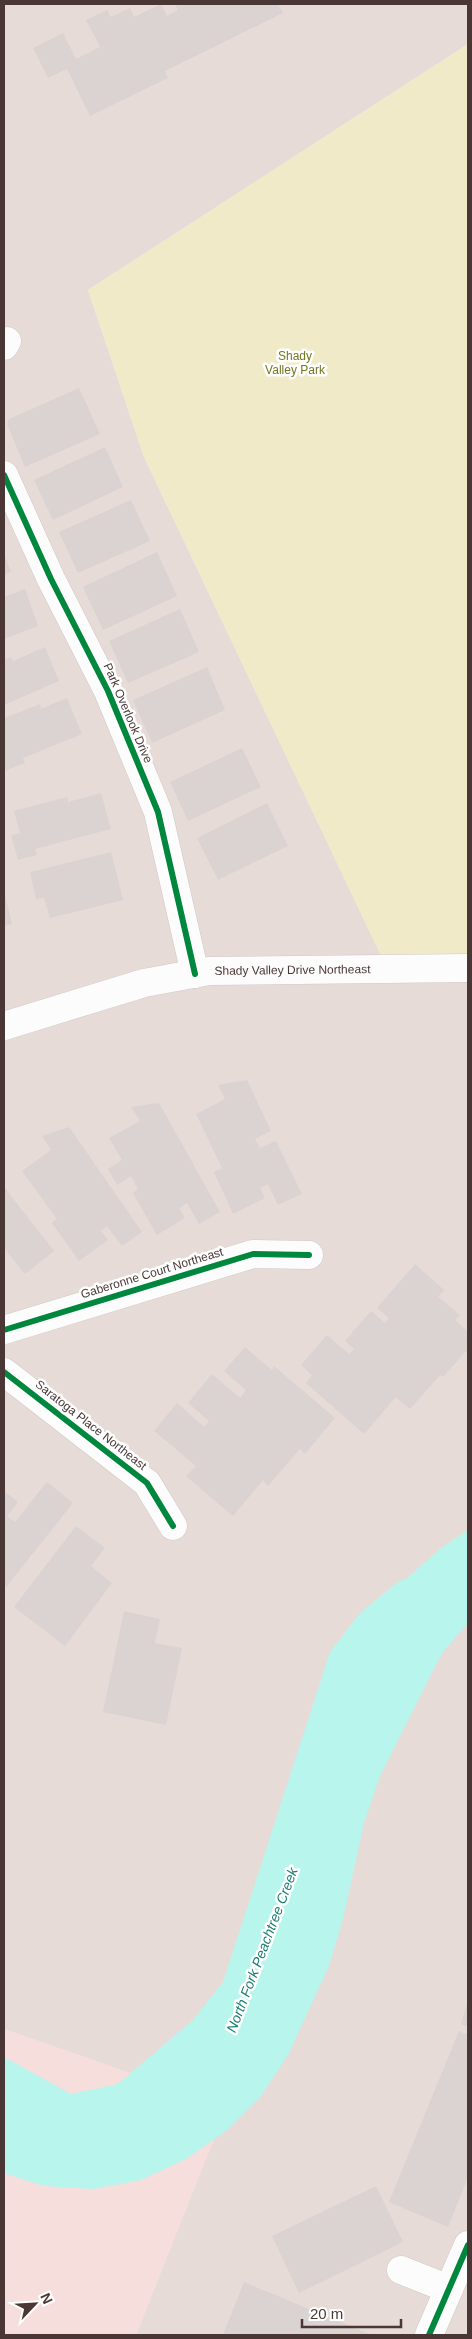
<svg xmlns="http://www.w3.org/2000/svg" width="472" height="2339" font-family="Helvetica,sans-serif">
	<rect width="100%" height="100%" fill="#f2ecec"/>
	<path fill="#e7dbd8" d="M4,4H468V44L88,290L144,457L390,974L468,981V2335H136L226,2107L4,2029Z"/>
	<path fill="#f6dedd" d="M4,2029L227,2107L136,2335H4Z"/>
	<path fill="#f0eac9" d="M468,44V981L390,975L144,457L88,290Z"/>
	<path fill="#b7f5ed" d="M468,1530V1623L442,1653L380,1776L364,1823L343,1919L329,1966L288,2055L261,2096L226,2131L186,2159L141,2180L93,2189L44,2186L4,2173V2057L71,2094L118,2084L193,2020L223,1982L330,1652L360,1613L399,1581L406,1579L441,1548Z"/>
	<g fill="#dbd3d1">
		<path d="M161,4L167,16L178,10L175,4H278L283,13L165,71L168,78L90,116L67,69L48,78L33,48L63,33L76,59L100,47L86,20L107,10L111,17L130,8L134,17Z"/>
		<path d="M79,388L100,434L25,467L7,424L9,419Z"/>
		<path d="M105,447L123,487L53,520L34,480Z"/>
		<path d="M131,500L150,541L78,573L59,532Z"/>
		<path d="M157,552L177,596L103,630L83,587Z"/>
		<path d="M4,554L11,572L4,575Z"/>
		<path d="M25,589L38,626L4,639V597Z"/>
		<path d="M180,609L199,652L128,683L109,641Z"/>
		<path d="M45,647L59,681L4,705V660L11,657L13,661Z"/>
		<path d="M207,667L225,710L152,743L133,700Z"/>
		<path d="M67,698L82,734L23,758L25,763L4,771V718L40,704L41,709Z"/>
		<path d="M242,748L261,787L188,821L170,782Z"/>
		<path d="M101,793L111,829L35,849L37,855L18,860L11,835L20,833L14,811L67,797L68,802Z"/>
		<path d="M267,803L288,846L218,880L197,838Z"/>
		<path d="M111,852L123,900L50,918L44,898L36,899L30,872Z"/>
		<path d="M4,891L12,924L4,926Z"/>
		<path d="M247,1080L271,1131L255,1139L260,1148L276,1141L302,1194L278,1205L268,1184L260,1188L265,1198L233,1214L214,1172L222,1168L196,1114L225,1099L218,1085Z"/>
		<path d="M159,1103L220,1212L199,1224L187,1203L179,1208L185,1218L157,1235L133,1193L138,1189L131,1176L117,1185L108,1169L122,1160L109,1138L140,1121L131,1107Z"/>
		<path d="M69,1127L142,1232L122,1246L107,1226L101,1231L108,1240L79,1261L52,1223L57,1219L22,1171L51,1150L42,1136Z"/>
		<path d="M4,1187L54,1251L25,1274L4,1248Z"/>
		<path d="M415,1264L444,1290L438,1297L460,1315L455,1320L468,1332V1349L443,1377L440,1375L410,1409L396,1397L364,1434L306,1383L312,1375L301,1365L327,1335L349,1354L354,1349L345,1341L371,1311L385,1323L389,1318L377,1308Z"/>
		<path d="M245,1347L272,1370L274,1366L335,1418L305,1454L300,1449L268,1486L263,1480L233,1516L186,1476L196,1466L154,1431L177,1403L204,1427L209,1421L188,1403L212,1374L240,1398L246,1390L224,1371Z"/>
		<path d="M47,1482L73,1503L6,1587L4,1585V1491L18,1502L7,1516L15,1522Z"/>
		<path d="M76,1526L105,1548L91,1566L112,1583L65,1646L14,1607Z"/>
		<path d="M124,1611L160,1619L155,1643L182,1648L166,1725L103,1712Z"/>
		<path d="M468,2000V2027L461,2024Z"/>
		<path d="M459,2031L468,2035V2177L448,2227L389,2202Z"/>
		<path d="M376,2186L403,2242L299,2293L272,2236Z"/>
		<path d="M244,2282L372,2335H223Z"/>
	</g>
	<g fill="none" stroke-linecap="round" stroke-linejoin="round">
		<defs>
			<g id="minor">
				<path d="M4,346L7,341"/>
				<path d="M4,475L51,579L108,691L158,812L195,974"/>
				<path id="s1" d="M4,1026L144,983L209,971L468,968"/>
				<path d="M4,1330L253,1254L309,1255"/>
				<path d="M4,1372L147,1483L173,1526"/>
				<path d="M401,2270L449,2289"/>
				<path d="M429,2335L468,2245"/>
			</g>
		</defs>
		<use href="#minor" stroke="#cfc8c7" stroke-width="29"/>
		<use href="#minor" stroke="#fdfcfc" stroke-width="28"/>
		<defs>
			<g id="cycleway">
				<path d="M4,475L51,579L108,691L158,812L195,974"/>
				<path d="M4,1330L253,1254L309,1255"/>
				<path d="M4,1372L147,1483L173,1526"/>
				<path d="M429,2335L468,2245"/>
			</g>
		</defs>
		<use href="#cycleway" stroke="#fff" stroke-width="9"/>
		<use href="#cycleway" stroke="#00873e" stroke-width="6"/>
	</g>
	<g text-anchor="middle" stroke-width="5" stroke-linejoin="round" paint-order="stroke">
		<g font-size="12" fill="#70781f" stroke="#fff">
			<text x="295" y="360">Shady<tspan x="295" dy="14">Valley Park</tspan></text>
		</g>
		<g font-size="12" fill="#4a3735" stroke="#fff">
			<text transform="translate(128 713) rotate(67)" y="4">Park Overlook Drive</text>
			<text dy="4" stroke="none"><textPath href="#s1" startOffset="296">Shady Valley Drive Northeast</textPath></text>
			<text transform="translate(152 1273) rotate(-17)" y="4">Gaberonne Court Northeast</text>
			<text transform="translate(91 1425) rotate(38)" y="4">Saratoga Place Northeast</text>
		</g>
		<g font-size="14" font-style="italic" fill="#1b7c72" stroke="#fff">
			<text transform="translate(262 1950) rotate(-69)" y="5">North Fork Peachtree Creek</text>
		</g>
	</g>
	<rect width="472" height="2339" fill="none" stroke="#4a3735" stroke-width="10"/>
	<g transform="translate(35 2304) rotate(65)" stroke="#ffffff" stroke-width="4" paint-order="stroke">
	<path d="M0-4L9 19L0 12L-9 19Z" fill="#4a3735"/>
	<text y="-8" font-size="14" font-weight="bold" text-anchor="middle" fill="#4a3735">N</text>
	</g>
	<path d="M302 2319v8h99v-8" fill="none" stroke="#4a3735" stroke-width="2.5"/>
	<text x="310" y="2319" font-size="15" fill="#4a3735" stroke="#ffffff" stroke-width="4" paint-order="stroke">20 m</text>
</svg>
